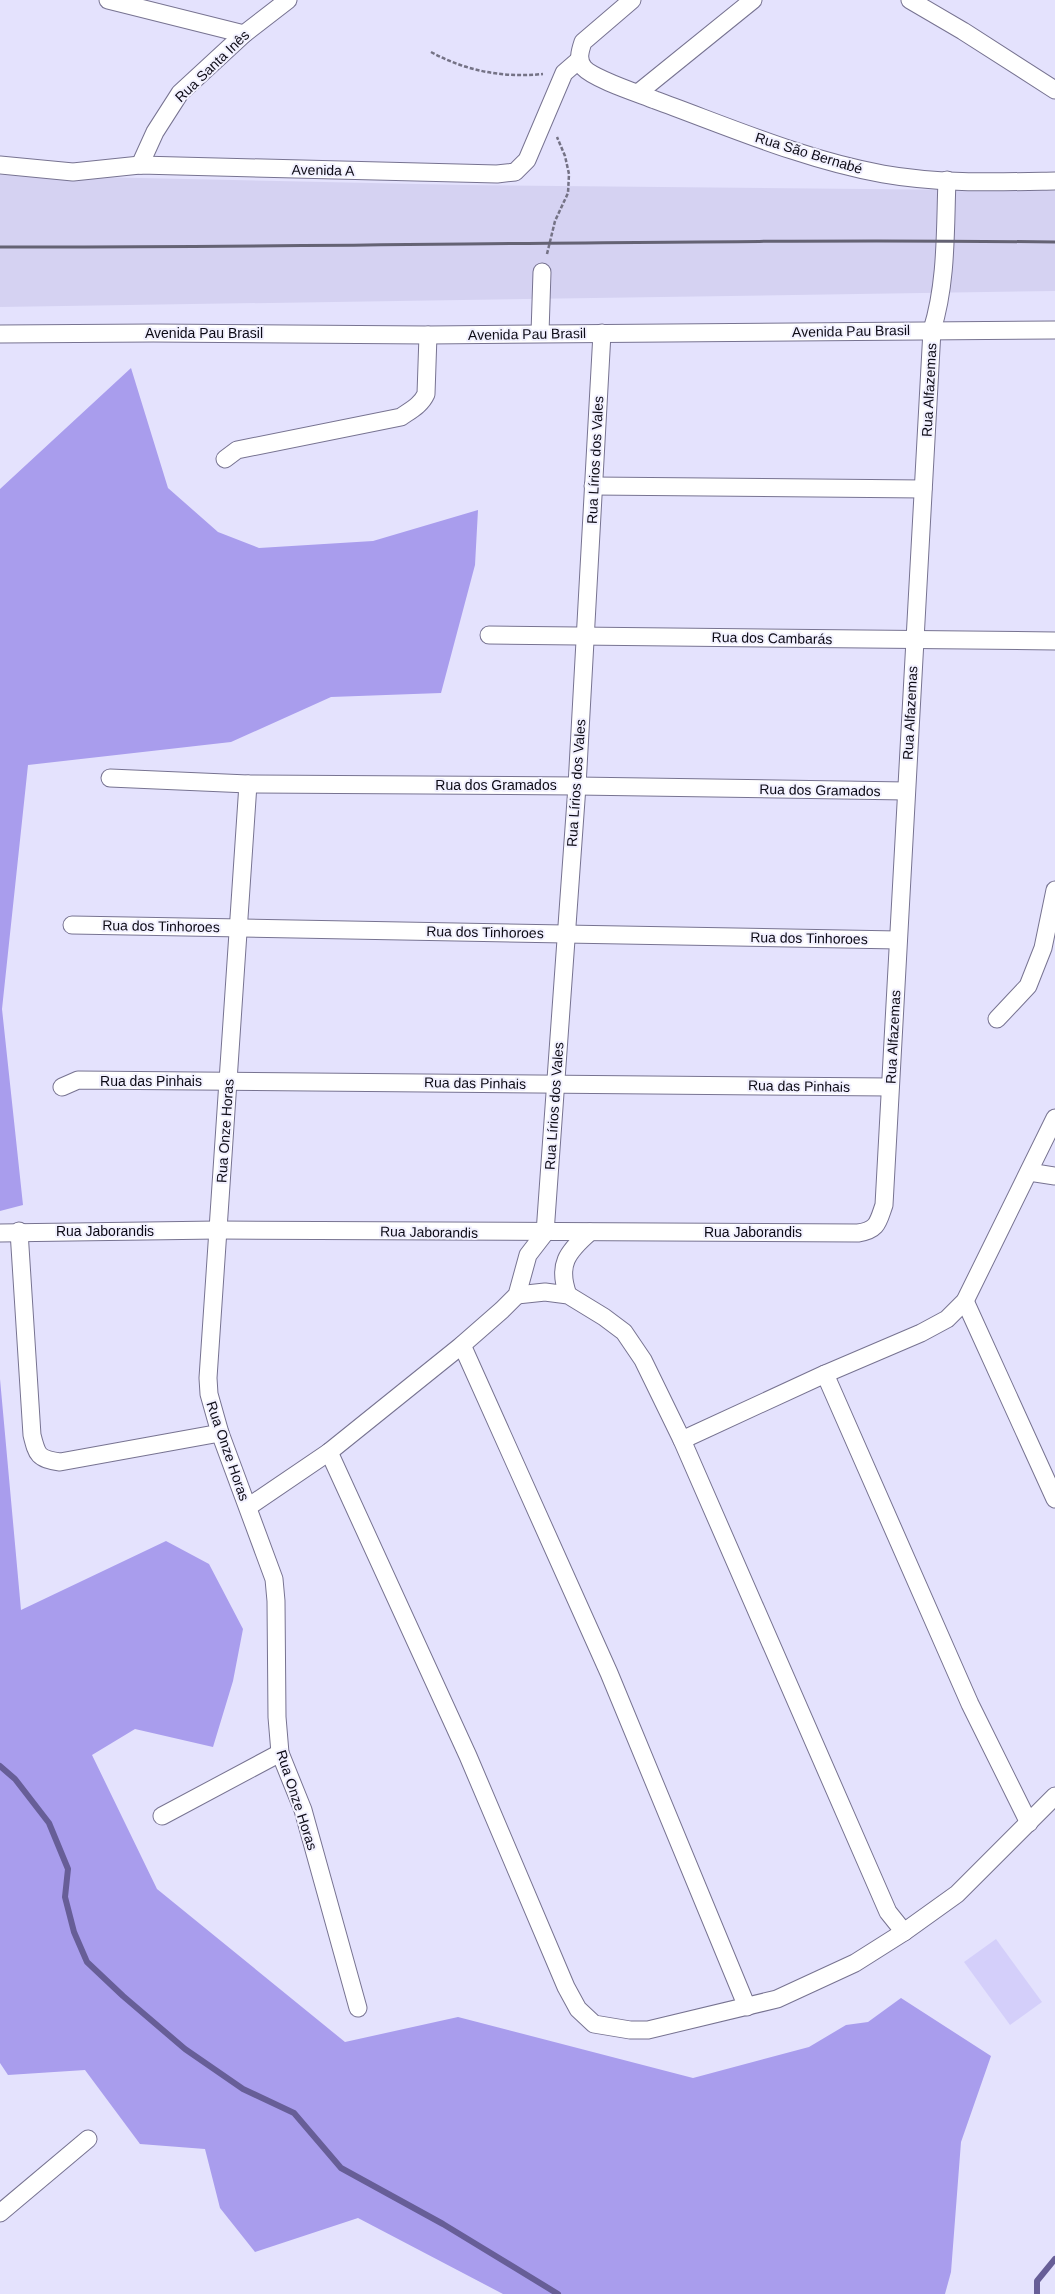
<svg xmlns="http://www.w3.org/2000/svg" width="1055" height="2294" font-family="Helvetica,sans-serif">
	<rect width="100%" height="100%" fill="#e4e2fd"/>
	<path fill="#d5d2f2" d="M0,175L464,185L1055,191V291L0,307Z"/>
	<path fill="#d4cffa" d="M996,1939L1042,2002L1010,2025L964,1962Z"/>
	<g fill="#a99ded">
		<path d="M131,368L168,488L218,532L259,548L373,541L478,510L475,565L441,693L331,697L231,742L28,765L2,1009L23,1205L0,1211V489Z"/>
		<path d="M0,1379L21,1610L166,1541L209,1564L243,1629L233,1681L213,1747L135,1729L92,1755L157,1889L345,2042L458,2017L693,2078L809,2047L846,2025L868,2022L901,1998L991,2056L961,2142L951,2272L945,2294H503L358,2218L255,2252L220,2208L205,2149L140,2144L85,2070L8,2075L0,2063Z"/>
	</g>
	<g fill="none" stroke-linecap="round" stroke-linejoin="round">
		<g stroke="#675e97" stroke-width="6">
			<path d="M0,1766L15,1779L49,1823L68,1869L65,1897L74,1932L87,1962L123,1996L185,2049L243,2089L294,2113L341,2168L443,2224L558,2294"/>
			<path d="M1037,2294V2281L1055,2259"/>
		</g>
		<defs>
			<g id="street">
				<path d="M108,0L244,34"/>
				<path d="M632,0L583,42C580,51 577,60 584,68C594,79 640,94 655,100C729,127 805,160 883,174C939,184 998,182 1055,181"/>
				<path d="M910,0L963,31L1055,90"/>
				<path d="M638,93L753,0"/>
				<path d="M0,165L73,172L140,165L497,174L515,172L527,160L564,73L579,60"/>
				<path d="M140,165L155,132L180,93L244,34L288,0"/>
				<path d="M540,333L542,272"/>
				<path d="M0,334L153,333L428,335L1055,330"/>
				<path d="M225,459L237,450L401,417C411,410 421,405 426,394L428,335"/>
				<path d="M593,486L923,489"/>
				<path d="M489,635L1055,641"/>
				<path d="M110,778L248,784L577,786L906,791"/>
				<path d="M248,784L208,1378L209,1394L220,1433L274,1579L276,1601L277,1717L280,1753L303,1810L358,2008"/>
				<path d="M72,925L898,940"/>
				<path d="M997,1019L1028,986L1043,948L1055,890"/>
				<path d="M62,1087L78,1080L890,1087"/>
				<path d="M1029,1172L1055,1176"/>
				<path d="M19,1231L32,1435C37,1455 38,1459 60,1462L220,1433"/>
				<path d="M0,1233L218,1230L858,1233C878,1230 878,1222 884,1205L932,330C947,282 945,230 947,180"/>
				<path d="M545,1233L577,786L602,333"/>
				<path d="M517,1295L545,1292L568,1295L604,1317L624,1332L643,1360L682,1440L888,1912L904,1932"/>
				<path d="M568,1295C557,1265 567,1252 590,1232"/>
				<path d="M965,1301L1055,1499"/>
				<path d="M462,1345L609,1673L747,2007"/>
				<path d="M825,1374L970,1704L1029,1823"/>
				<path d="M682,1440L825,1374L921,1333L947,1319L965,1301L1055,1118"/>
				<path d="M329,1452L468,1756L566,1987L578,2009L594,2024L630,2030H648L777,1999L855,1963L904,1932L957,1894L1055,1796"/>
				<path d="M248,1507L329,1452L462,1345L502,1310L517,1295L528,1255L545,1233"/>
				<path d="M162,1816L280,1753"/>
				<path d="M0,2213L88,2139"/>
			</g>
		</defs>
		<use href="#street" stroke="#777391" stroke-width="19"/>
		<g stroke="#747285" stroke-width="2.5" stroke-dasharray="4 2" stroke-linecap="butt">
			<path d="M431,52C466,71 503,78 543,74"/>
			<path d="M547,254L555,221L568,193L569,174L565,156L557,137"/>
		</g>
		<use href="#street" stroke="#fff" stroke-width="17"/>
		<path stroke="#646273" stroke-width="3" d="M0,247C352,248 703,238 1055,242"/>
	</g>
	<g text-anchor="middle" stroke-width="4" stroke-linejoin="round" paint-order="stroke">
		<g font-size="14" fill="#0d0b16" stroke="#f2f1ff">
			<text transform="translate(212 66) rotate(-44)" y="5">Rua Santa Inês</text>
			<text transform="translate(809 153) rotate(17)" y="5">Rua São Bernabé</text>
			<text transform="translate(323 170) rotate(1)" y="5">Avenida A</text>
			<text transform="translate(851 331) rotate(-1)" y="5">Avenida Pau Brasil</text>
			<text x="204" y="338">Avenida Pau Brasil</text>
			<text transform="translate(527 334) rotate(-1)" y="5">Avenida Pau Brasil</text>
			<text transform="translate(929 390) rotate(-87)" y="5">Rua Alfazemas</text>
			<text transform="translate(595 460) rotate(-87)" y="5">Rua Lírios dos Vales</text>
			<text transform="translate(772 638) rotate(1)" y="5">Rua dos Cambarás</text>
			<text transform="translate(910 713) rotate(-87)" y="5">Rua Alfazemas</text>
			<text transform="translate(576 783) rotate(-86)" y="5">Rua Lírios dos Vales</text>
			<text x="496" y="790">Rua dos Gramados</text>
			<text transform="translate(820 790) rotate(1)" y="5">Rua dos Gramados</text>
			<text transform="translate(161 926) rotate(1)" y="5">Rua dos Tinhoroes</text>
			<text transform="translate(485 932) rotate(1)" y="5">Rua dos Tinhoroes</text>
			<text transform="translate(809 938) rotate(1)" y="5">Rua dos Tinhoroes</text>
			<text transform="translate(893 1037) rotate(-87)" y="5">Rua Alfazemas</text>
			<text x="151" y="1086">Rua das Pinhais</text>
			<text transform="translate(475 1083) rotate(1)" y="5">Rua das Pinhais</text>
			<text transform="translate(799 1086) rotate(1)" y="5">Rua das Pinhais</text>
			<text transform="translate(554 1106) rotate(-86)" y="5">Rua Lírios dos Vales</text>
			<text transform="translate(225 1131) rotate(-86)" y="5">Rua Onze Horas</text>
			<text x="105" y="1236">Rua Jaborandis</text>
			<text transform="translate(429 1232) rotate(1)" y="5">Rua Jaborandis</text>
			<text x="753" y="1237">Rua Jaborandis</text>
			<text transform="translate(228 1451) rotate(71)" y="5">Rua Onze Horas</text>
			<text transform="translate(297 1800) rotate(72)" y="5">Rua Onze Horas</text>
		</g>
	</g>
</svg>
